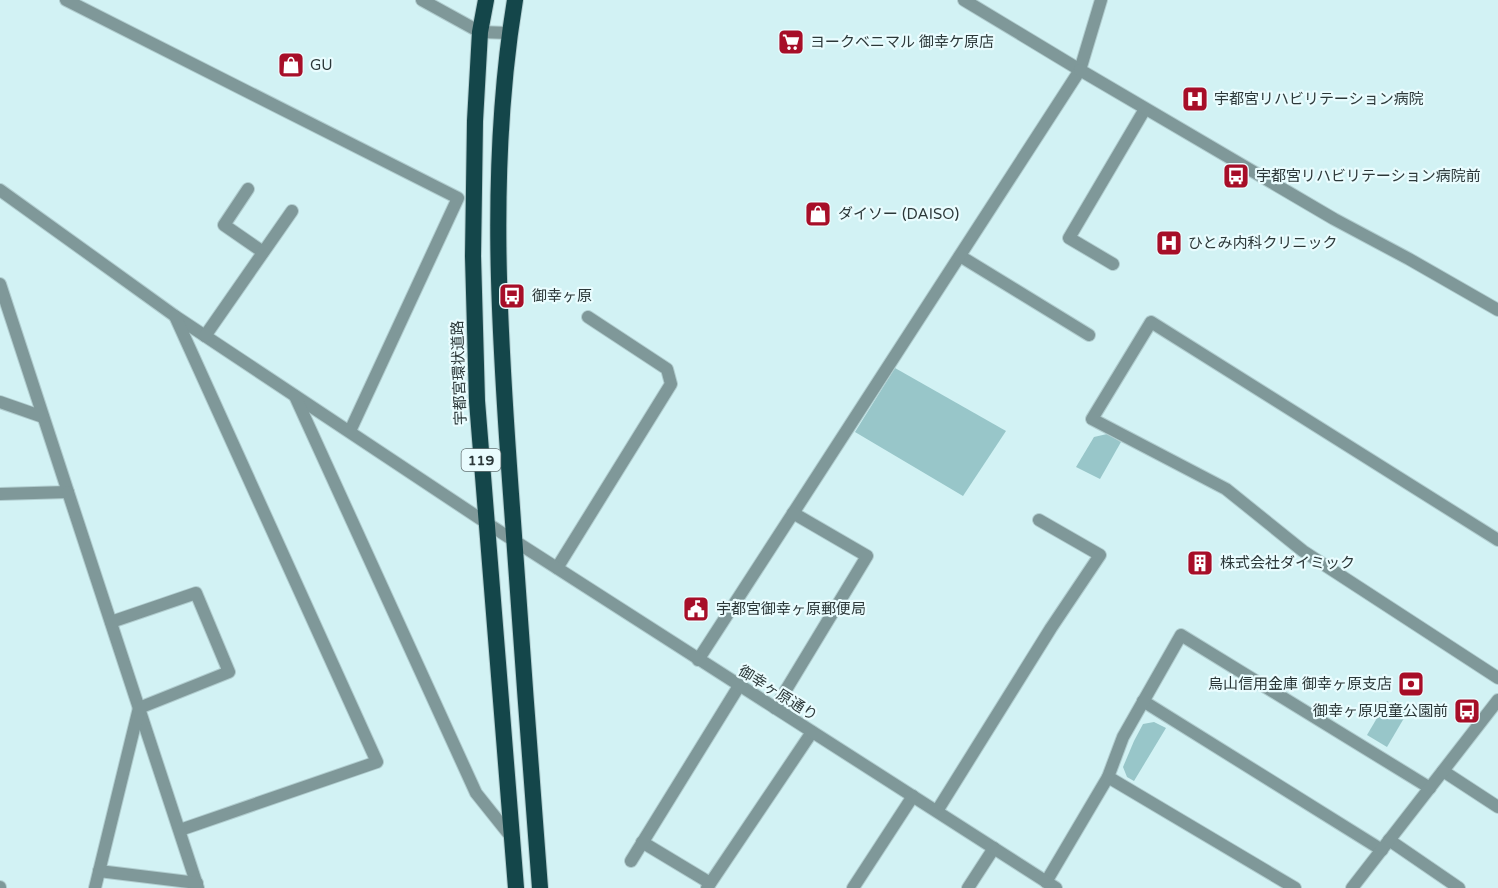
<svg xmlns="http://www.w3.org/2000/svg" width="1498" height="888" font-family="'Varela Round','Noto Sans JP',sans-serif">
	<rect width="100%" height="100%" fill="#d2f2f4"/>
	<g fill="#98c6c9">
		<path d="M895,368L1006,431L963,496L855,432Z"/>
		<path d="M1107,434L1121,442L1100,479L1076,467L1094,437Z"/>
		<path d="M1387,701L1407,713L1387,747L1367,735Z"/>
		<path d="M1154,722L1166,728L1134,781L1127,777L1123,767L1134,741L1143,724Z"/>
	</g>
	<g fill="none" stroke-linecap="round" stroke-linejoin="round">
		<defs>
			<g id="minor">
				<path d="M66,0L458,198L350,431"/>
				<path d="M964,0L1080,70"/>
				<path d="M248,189L224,225L263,252"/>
				<path d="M0,190L175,316L485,522"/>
				<path d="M960,256L1089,335"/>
				<path d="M1113,264L1069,238L1145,109"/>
				<path d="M0,284L68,492L0,494"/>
				<path d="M175,316L377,762L180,830"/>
				<path d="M205,336L292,211"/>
				<path d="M295,396L476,793L512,838"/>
				<path d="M0,402L43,417"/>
				<path d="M68,492L198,888"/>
				<path d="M1498,540L1151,322L1092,419L1226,489L1303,551L1498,678"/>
				<path d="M557,568L671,384L667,369L588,317"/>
				<path d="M698,660L1080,70L1101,0"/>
				<path d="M1143,701L1382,850"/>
				<path d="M775,708L867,556L793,513"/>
				<path d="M1443,771L1498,807"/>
				<path d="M1108,777L1295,888"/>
				<path d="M937,811L1051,628L1100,555L1039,520"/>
				<path d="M1389,840L1459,888"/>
				<path d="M642,842L710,883"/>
				<path d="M631,861L739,686"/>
				<path d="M99,871L197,883"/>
				<path d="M1046,882L1108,777L1123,737L1181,635L1430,788"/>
				<path d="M0,887V888"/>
				<path d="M95,888L139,708L229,672L196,593L111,622"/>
				<path d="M707,888L812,732"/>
				<path d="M853,888L913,796"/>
				<path d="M968,888L994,848"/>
			</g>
			<g id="tertiary">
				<path d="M422,0L480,32L509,33"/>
				<path d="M1080,70L1334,219L1409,259L1498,310"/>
				<path d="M485,522L1056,888"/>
				<path d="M1352,888L1498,700"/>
			</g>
			<g id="trunk">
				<path d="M486,0L480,32L475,121L473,256L477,401L516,888"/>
				<path d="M515,0C488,163 499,330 511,494C520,625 530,757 540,888"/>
			</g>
		</defs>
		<use href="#minor" stroke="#b1cdcf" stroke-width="14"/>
		<use href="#tertiary" stroke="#b1cdcf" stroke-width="14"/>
		<use href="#trunk" stroke="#b1cdcf" stroke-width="18"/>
		<use href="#minor" stroke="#7f9899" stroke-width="12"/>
		<use href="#tertiary" stroke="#7f9899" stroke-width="12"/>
		<use href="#trunk" stroke="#14464a" stroke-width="16"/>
	</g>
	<defs>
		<symbol id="supermarket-square" viewBox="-11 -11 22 22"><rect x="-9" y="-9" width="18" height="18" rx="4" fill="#a70e28" stroke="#e9fcfe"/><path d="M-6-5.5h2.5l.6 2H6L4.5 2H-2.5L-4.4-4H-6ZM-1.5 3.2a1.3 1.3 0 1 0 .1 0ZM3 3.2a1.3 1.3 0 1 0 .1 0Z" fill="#fff"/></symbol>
		<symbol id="shop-square" viewBox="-11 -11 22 22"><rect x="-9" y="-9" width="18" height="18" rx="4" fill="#a70e28" stroke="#e9fcfe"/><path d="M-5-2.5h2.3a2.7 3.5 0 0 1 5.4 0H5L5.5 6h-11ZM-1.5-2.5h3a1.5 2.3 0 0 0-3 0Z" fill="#fff"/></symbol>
		<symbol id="hospital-square" viewBox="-11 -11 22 22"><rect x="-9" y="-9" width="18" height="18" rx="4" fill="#a70e28" stroke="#e9fcfe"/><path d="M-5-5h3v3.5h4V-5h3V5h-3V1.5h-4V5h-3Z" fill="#fff"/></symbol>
		<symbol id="bus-square" viewBox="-11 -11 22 22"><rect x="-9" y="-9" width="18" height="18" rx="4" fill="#a70e28" stroke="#e9fcfe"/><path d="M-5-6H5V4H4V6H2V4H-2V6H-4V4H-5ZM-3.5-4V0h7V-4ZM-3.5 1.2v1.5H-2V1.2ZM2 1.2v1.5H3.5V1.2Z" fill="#fff"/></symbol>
		<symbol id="building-square" viewBox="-11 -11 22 22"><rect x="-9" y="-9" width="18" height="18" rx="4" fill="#a70e28" stroke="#e9fcfe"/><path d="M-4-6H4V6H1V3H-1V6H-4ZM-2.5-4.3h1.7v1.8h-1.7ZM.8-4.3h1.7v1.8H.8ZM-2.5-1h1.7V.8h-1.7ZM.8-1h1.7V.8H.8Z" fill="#fff"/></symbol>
		<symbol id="civic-square" viewBox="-11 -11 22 22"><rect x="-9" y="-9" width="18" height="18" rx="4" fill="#a70e28" stroke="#e9fcfe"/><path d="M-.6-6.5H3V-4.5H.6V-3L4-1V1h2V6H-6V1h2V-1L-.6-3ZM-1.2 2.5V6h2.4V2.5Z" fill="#fff"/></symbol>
		<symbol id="bank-square" viewBox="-11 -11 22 22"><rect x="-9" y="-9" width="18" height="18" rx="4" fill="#a70e28" stroke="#e9fcfe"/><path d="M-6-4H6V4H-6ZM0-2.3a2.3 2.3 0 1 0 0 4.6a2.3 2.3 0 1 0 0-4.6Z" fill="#fff"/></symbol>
	</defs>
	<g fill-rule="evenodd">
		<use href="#supermarket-square" x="776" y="27" width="30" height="30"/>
		<use href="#shop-square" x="276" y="50" width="30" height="30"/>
		<use href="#hospital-square" x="1180" y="84" width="30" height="30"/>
		<use href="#bus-square" x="1221" y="161" width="30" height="30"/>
		<use href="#shop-square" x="803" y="199" width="30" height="30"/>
		<use href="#hospital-square" x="1154" y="228" width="30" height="30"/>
		<use href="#bus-square" x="497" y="281" width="30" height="30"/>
		<use href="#building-square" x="1185" y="548" width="30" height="30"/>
		<use href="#civic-square" x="681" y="594" width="30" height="30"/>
		<use href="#bank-square" x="1396" y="669" width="30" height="30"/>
		<use href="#bus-square" x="1452" y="696" width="30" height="30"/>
	</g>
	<g text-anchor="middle" stroke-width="4.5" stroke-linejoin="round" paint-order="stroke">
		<rect fill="#e9fcfe" stroke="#657374" stroke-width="1.5" x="461.5" y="449" width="39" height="22" rx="4.5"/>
		<g font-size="14" font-weight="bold" fill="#2c3839">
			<text x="481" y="465">119</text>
		</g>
		<g font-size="15" fill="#2c3839" stroke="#e9fcfe" text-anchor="start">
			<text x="810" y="47">ヨークベニマル 御幸ケ原店</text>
			<text x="310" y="70">GU</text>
			<text x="1214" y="104">宇都宮リハビリテーション病院</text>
			<text x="1256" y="181">宇都宮リハビリテーション病院前</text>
			<text x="838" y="219">ダイソー (DAISO)</text>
			<text x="1188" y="248">ひとみ内科クリニック</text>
			<text x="532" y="301">御幸ヶ原</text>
			<text x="1220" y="568">株式会社ダイミック</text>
			<text x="716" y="614">宇都宮御幸ヶ原郵便局</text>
			<text x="1392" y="689" text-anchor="end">烏山信用金庫 御幸ヶ原支店</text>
			<text x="1448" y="716" text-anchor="end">御幸ヶ原児童公園前</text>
		</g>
		<g font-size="15" fill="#2c3839" stroke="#e9fcfe">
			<text transform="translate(459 373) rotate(-92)" y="5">宇都宮環状道路</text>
			<text transform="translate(778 693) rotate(32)" y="5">御幸ヶ原通り</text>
		</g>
	</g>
</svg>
